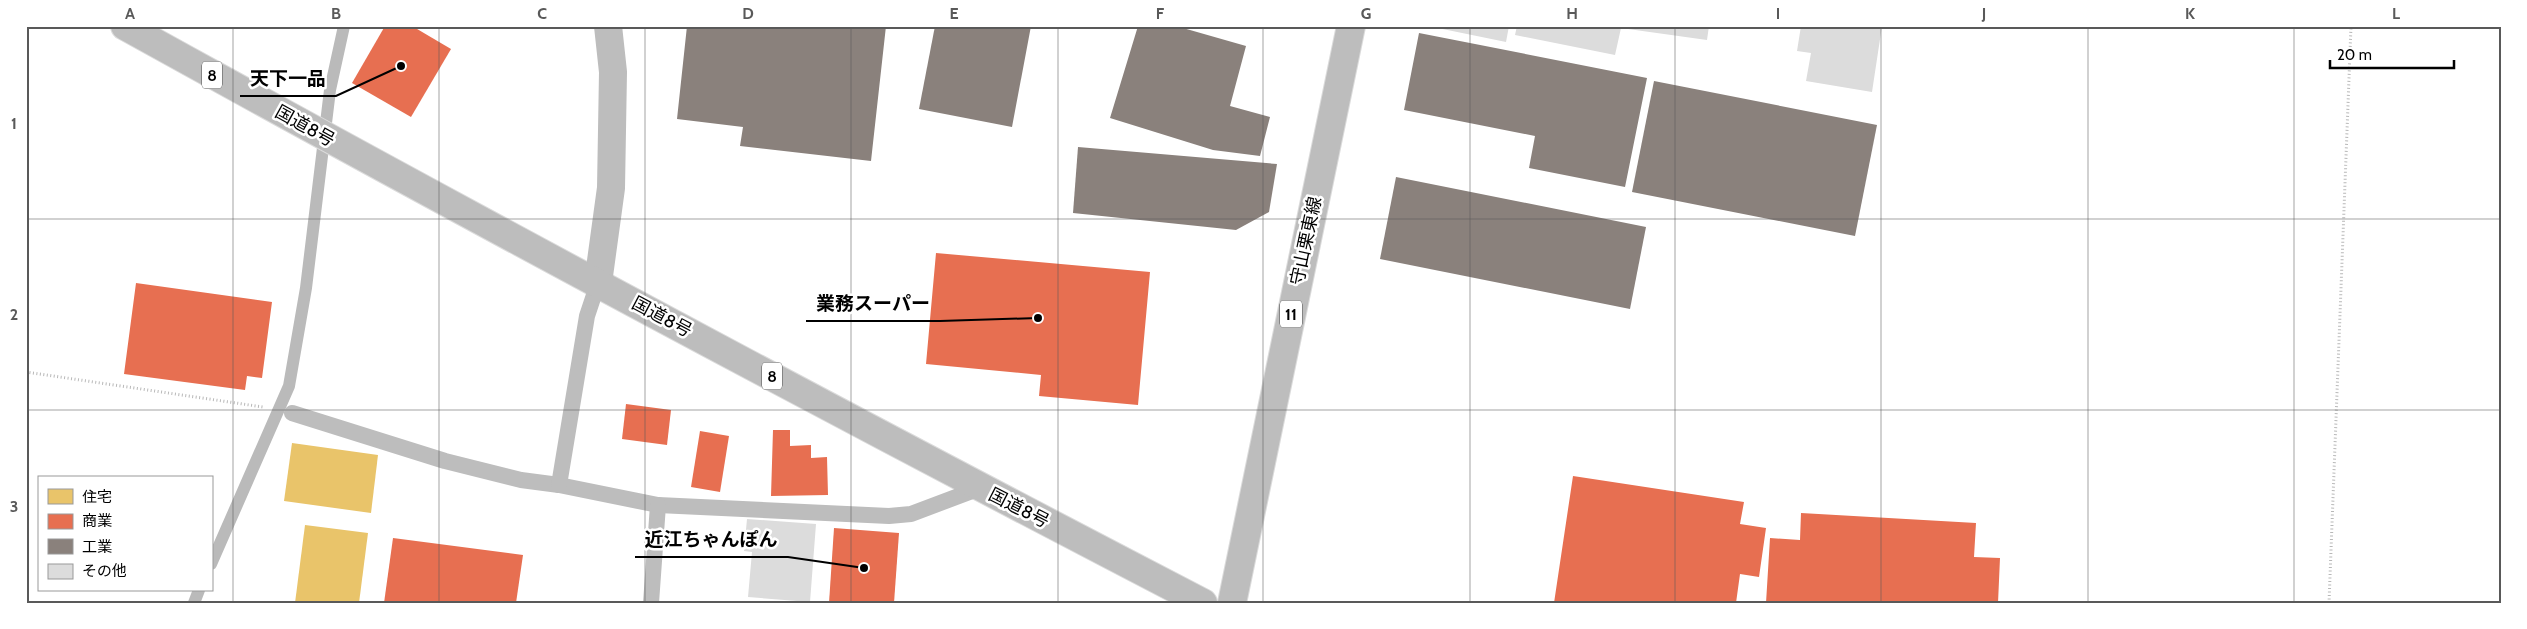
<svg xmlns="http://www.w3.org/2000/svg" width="2527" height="629" font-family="Cabin,'Noto Sans JP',sans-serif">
	<rect width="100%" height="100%" fill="#fff"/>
	<g fill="#e9c46a">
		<path d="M292,443L378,455L371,513L284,501Z"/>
		<path d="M305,525L368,533L359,603H295Z"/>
	</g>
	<g fill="#e76f51">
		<path d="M385,26H412L451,49L411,117L352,83Z"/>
		<path d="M936,253L1150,272L1138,405L1039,396L1041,375L926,364Z"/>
		<path d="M136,283L272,302L262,378L247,376L245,390L124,374Z"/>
		<path d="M626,404L671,410L667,445L622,439Z"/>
		<path d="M773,430H790V446L811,445V458L827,457L828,495L771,496Z"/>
		<path d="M700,431L729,436L720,492L691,487Z"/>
		<path d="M1573,476L1744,502L1740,524L1766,528L1759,577L1740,574L1736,603H1554Z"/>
		<path d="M1801,513L1976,523L1974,557L2000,558L1998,603H1766L1770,538L1800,540Z"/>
		<path d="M834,528L899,533L894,603H829Z"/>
		<path d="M393,538L523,555L516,603H384Z"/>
	</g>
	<g fill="#8a817c">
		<path d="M687,26H886L871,161L740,146L743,127L677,119Z"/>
		<path d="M935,26H1031L1012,127L919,109Z"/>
		<path d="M1138,26H1176L1246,46L1230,106L1270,117L1260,156L1213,150L1110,118Z"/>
		<path d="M1419,33L1647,78L1625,187L1529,168L1535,136L1404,110Z"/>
		<path d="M1654,81L1877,125L1855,236L1632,192Z"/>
		<path d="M1078,147L1277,164L1269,212L1236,230L1073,213Z"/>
		<path d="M1396,177L1646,227L1630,309L1380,259Z"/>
	</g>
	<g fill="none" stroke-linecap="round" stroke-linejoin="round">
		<g stroke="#bababa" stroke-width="12">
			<path d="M211,564L289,386L306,288L330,90L344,26"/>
			<path d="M194,603L199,590"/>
		</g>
	</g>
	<g fill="#dcdcdc">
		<path d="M1428,26H1509L1506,42Z"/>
		<path d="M1517,26H1709L1707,40L1621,28L1615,55L1515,35Z"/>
		<path d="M1801,26H1882L1872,92L1806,81L1811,53L1797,51Z"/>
		<path d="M747,519L816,524L810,602L748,597L752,552L744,551Z"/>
	</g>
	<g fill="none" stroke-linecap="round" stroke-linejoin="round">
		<defs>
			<path id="primary" d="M1232,603L1351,26"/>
			<path id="highway" d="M125,26C481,223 841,415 1203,603"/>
		</defs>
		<use href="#primary" stroke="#dbdbdb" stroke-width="30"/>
		<use href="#highway" stroke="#dbdbdb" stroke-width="30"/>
		<g stroke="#b8b8b8" stroke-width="3" stroke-dasharray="1 2.5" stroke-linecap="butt">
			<path d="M26,372L263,407"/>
			<path d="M2329,603L2351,26"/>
		</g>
		<g stroke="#bdbdbd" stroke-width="16">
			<path d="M292,413L445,461L521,480L559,485L658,505L889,516L911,514L980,488"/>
			<path d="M559,485L587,316L598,283"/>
			<path d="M651,603L658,505"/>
		</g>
		<path stroke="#bdbdbd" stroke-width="28" d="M598,283L611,188L613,72L608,26"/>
		<use href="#primary" stroke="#bdbdbd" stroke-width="28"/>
		<use href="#highway" stroke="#bdbdbd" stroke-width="28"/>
	</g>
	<path fill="none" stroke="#595959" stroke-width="1" stroke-opacity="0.55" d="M233,26V603M439,26V603M645,26V603M851,26V603M1058,26V603M1263,26V603M1470,26V603M1675,26V603M1881,26V603M2088,26V603M2294,26V603M26,219H2501M26,410H2501"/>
	<g text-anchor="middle" stroke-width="5" stroke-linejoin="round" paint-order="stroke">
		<g fill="#fff" stroke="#4c4c4c" stroke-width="1">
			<rect x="202" y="61.5" width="20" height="27" rx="4"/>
			<rect x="1280" y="300.5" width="22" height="27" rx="4"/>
			<rect x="762" y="362.5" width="20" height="27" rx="4"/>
		</g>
		<g font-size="16" font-weight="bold" fill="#000">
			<text x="212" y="81">8</text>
			<text x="1291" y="320">11</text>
			<text x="772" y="382">8</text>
		</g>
		<g font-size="18" fill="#000" stroke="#fff">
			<text transform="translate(305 126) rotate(29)" y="6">国道8号</text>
			<text transform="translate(1306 241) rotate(-78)" y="6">守山栗東線</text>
			<text transform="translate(662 317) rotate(28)" y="6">国道8号</text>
			<text transform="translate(1019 508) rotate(27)" y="6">国道8号</text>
		</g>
	</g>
	<path fill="none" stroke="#000" stroke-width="2" d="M401 66L336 96H240M1038 318L940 321H806M864 568L788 557H635"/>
	<g fill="#000" stroke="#fff" stroke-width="2">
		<circle cx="401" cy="66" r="5"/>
		<circle cx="1038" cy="318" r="5"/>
		<circle cx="864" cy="568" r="5"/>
	</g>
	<g font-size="19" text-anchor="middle" font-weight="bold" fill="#000" stroke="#fff" stroke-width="5" stroke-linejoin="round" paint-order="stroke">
		<text x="288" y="85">天下一品</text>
		<text x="873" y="310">業務スーパー</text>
		<text x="711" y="546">近江ちゃんぽん</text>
	</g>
	<rect width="2527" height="629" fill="none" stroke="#ffffff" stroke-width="55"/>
	<rect x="38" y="476" width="175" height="115" fill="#ffffff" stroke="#999999"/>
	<rect x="48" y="489" width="25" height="15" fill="#e9c46a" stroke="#999999"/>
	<text x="82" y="502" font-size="15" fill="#000000">住宅</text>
	<rect x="48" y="514" width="25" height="15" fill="#e76f51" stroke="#999999"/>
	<text x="82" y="526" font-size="15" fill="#000000">商業</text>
	<rect x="48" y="539" width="25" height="15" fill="#8a817c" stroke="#999999"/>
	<text x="82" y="552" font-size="15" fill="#000000">工業</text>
	<rect x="48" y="564" width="25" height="15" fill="#dcdcdc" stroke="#999999"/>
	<text x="82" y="576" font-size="15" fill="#000000">その他</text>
	<path d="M2330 60v8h124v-8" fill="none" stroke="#000000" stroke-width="2.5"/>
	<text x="2337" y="60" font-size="15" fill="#000000" stroke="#ffffff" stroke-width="4" paint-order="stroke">20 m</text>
	<rect x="28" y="28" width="2472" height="574" fill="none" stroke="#595959" stroke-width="2"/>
	<g font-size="16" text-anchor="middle" font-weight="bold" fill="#595959">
		<text x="130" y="19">A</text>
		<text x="336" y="19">B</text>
		<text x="542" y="19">C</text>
		<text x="748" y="19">D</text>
		<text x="954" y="19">E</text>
		<text x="1160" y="19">F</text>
		<text x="1366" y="19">G</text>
		<text x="1572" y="19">H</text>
		<text x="1778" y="19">I</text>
		<text x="1984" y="19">J</text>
		<text x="2190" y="19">K</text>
		<text x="2396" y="19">L</text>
		<text x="14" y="129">1</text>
		<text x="14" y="320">2</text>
		<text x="14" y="512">3</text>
	</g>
</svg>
